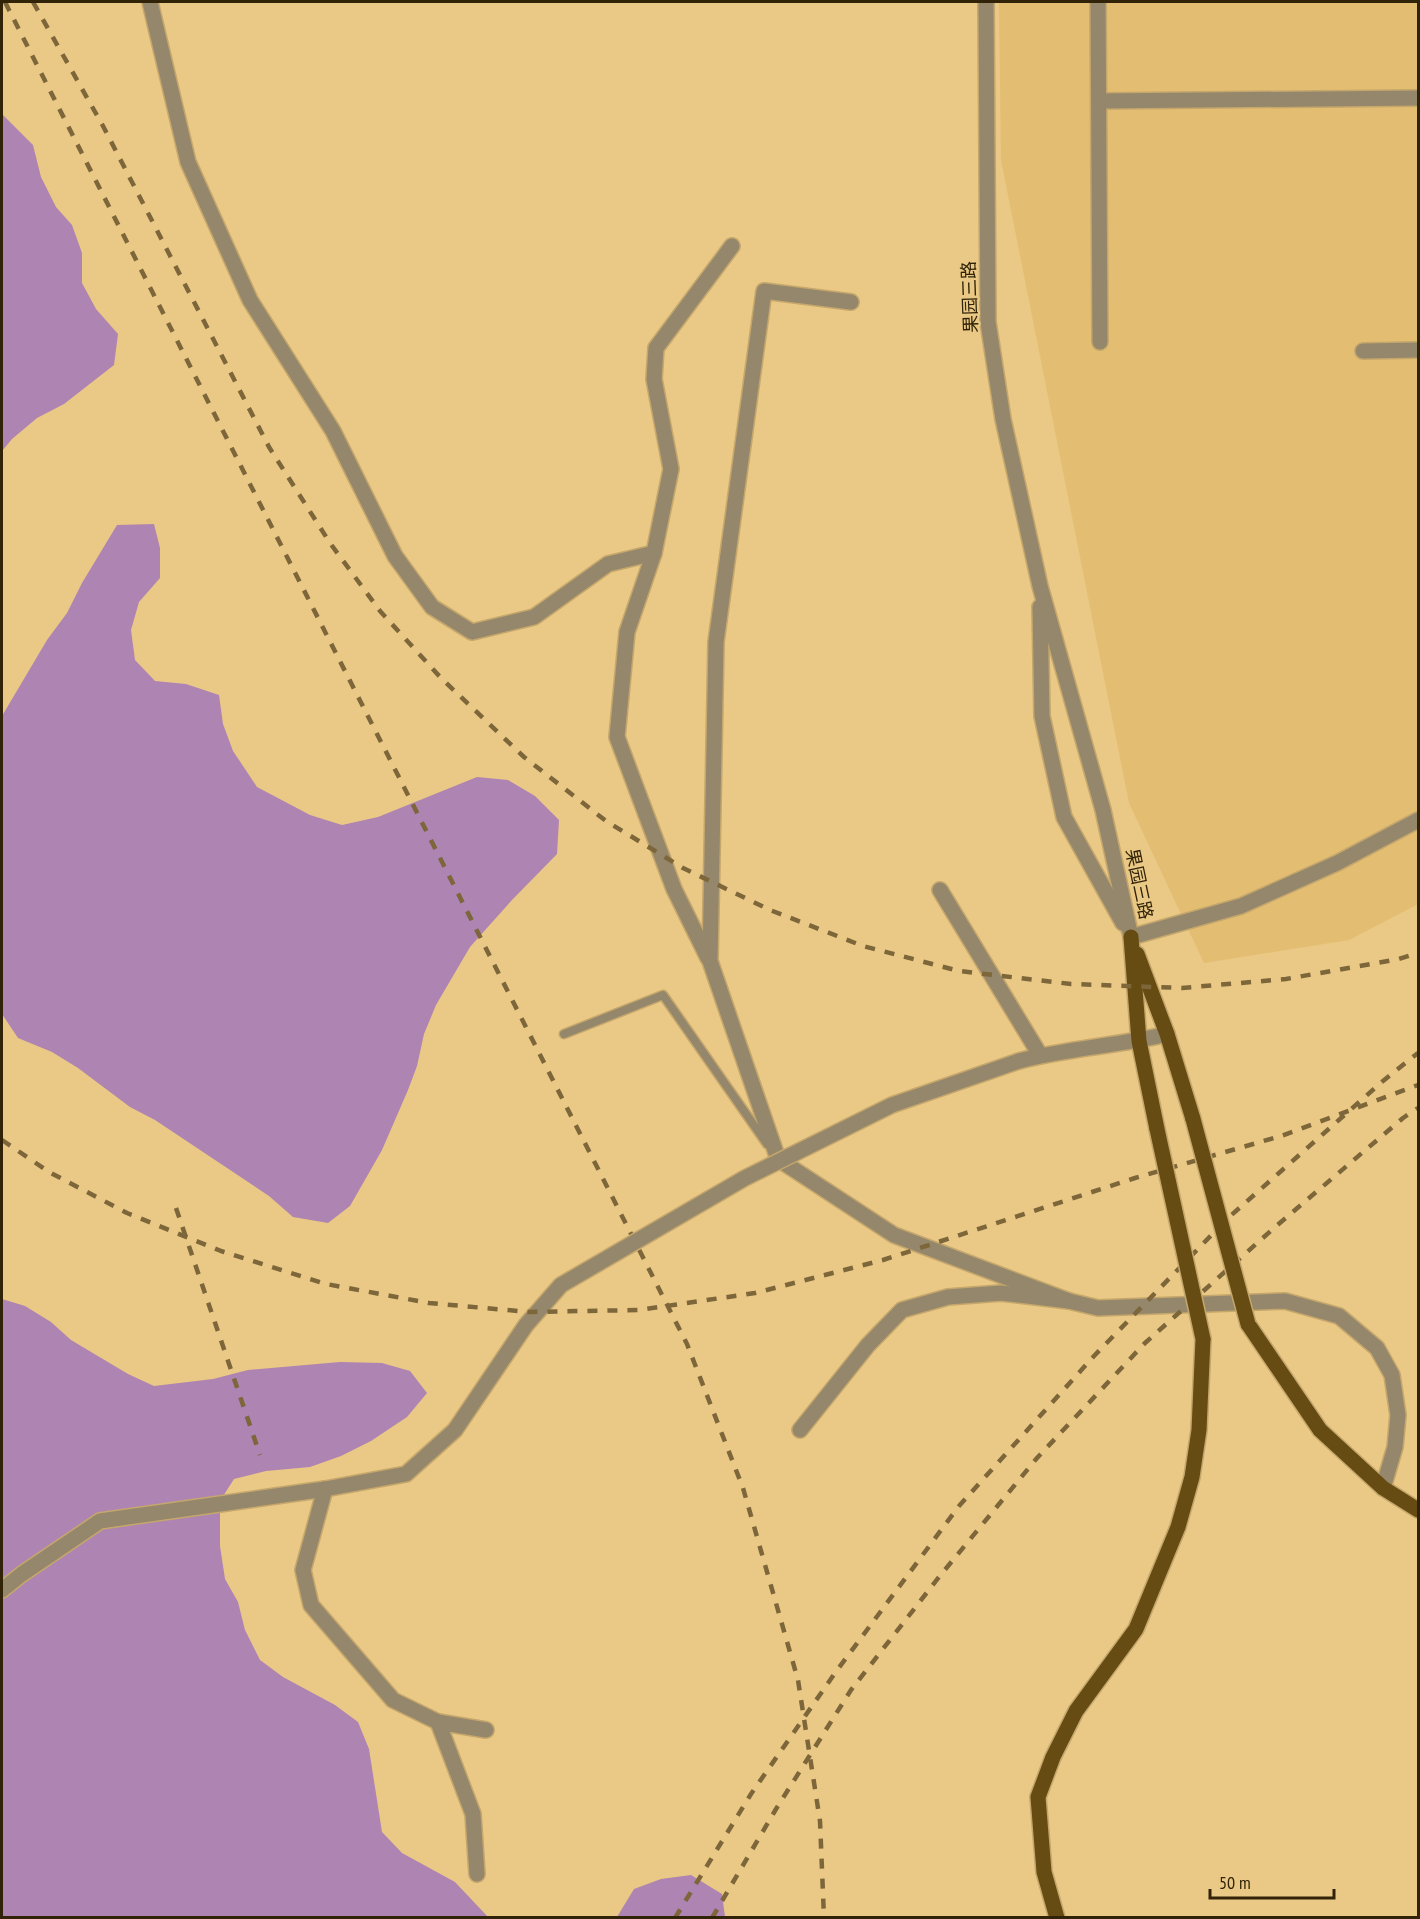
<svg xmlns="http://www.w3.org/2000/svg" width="1420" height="1919" font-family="'PT Sans Narrow','Noto Sans SC',sans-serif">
	<rect width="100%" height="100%" fill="#eac885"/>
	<path fill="#e3bd72" d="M999,2H1418V904L1349,940L1204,963L1129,803L1001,160Z"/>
	<g fill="#ae84b2">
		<path d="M2,114L33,145L41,177L56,207L72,225L82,253V283L96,309L118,334L114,365L64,404L37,418L12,439L2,451Z"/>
		<path d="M154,524L160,548V578L139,602L131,630L135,660L155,681L186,684L219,695L223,724L233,751L257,787L310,815L342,825L378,817L477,777L508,780L535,796L559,820L557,854L512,900L470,947L436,1005L424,1034L417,1066L408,1090L382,1150L350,1206L328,1223L293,1217L269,1196L155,1120L130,1107L78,1068L52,1052L18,1038L2,1014V716L47,640L67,613L82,583L117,525Z"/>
		<path d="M2,1299L25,1306L51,1322L71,1340L128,1374L154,1386L213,1379L248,1370L340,1362L382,1363L410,1371L427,1393L407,1417L371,1441L341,1456L310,1467L266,1471L234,1479L220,1501V1546L225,1579L238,1602L245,1630L260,1660L283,1677L335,1705L358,1722L369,1749L382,1832L402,1853L455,1882L488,1917H2Z"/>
		<path d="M691,1875L722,1894L725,1917H617L634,1889L661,1879Z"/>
	</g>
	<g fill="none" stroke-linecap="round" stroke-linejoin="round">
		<defs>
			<path id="service" d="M564,1034L663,995L767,1144"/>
			<g id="minor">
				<path d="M150,2L188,162L250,300L333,431L395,556L432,607L472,632L534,617L608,564L654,553"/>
				<path d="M1098,2L1100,342"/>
				<path d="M1099,101L1418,98"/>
				<path d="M851,302L764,291L716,642L710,961L778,1159L894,1235L1069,1301"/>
				<path d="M1363,351L1418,350"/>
				<path d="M940,890L1040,1055"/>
				<path d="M1131,937L1241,906L1337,863L1418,820"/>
				<path d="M708,958L674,889L617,737L627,632L654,553L671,469L654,379L656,348L732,246"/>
				<path d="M800,1430L868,1345L902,1310L948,1297L1001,1293L1069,1301L1098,1308L1285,1301L1339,1316L1377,1348L1392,1375L1398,1415L1395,1447L1383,1488"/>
				<path d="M325,1489L303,1570L311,1605L393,1700L438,1722L486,1730"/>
				<path d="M438,1722L473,1814L477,1874"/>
			</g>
			<g id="tertiary">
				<path d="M986,2L988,322L1003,419L1040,586L1103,810L1131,937"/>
				<path d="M1040,607L1042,716L1064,817L1123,923"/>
				<path d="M1019,1061C1068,1048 1118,1046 1167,1034"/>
				<path d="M2,1590L22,1574L100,1521L325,1489L406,1474L455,1430L526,1325L561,1285"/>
			</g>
			<g id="primary">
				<path d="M1131,937L1139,1041L1157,1129"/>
				<path d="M1137,954L1167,1034L1193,1119"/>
				<path d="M1248,1324L1320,1430L1383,1488L1418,1510"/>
				<path d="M1057,1918L1044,1872L1038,1797L1053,1757L1076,1711L1136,1629L1178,1527L1192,1477L1199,1430L1203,1339"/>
			</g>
		</defs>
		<use href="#service" stroke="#c5a76c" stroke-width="11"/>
		<use href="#minor" stroke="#c5a76c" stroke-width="18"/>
		<use href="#tertiary" stroke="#c5a76c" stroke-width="18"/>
		<use href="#primary" stroke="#c5a76c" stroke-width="18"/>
		<use href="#service" stroke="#95876c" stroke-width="8"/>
		<use href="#minor" stroke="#95876c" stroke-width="15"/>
		<use href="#tertiary" stroke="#95876c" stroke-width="15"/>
		<use href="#primary" stroke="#664c13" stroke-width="15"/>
		<g stroke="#7c663a" stroke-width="4.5" stroke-dasharray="10 10" stroke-linecap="butt">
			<path d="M5,2L687,1344L743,1488L798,1680L820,1821L824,1918"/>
			<path d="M33,2L103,126L269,447L330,543L380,611L441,678L524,757L606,821L683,868L770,910L863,946L959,971L1071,984L1182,988L1286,979L1399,959L1418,953"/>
			<path d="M2,1140L49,1172L127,1213L221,1251L326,1284L429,1303L529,1312L639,1310L755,1293L883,1260L1135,1178L1281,1136L1418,1085"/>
			<path d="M176,1208L260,1455"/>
			<path d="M675,1918L751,1794L835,1673L959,1506L1094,1356L1227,1219L1383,1081L1418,1053"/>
			<path d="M712,1918L776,1809L851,1690L939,1577L1037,1458L1145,1343L1274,1228L1403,1118L1418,1108"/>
		</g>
		<defs>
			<path id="tertiary-bridge" d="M561,1285L745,1178L892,1105L1019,1061"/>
			<g id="primary-bridge">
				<path d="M1193,1119L1248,1324"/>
				<path d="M1157,1129L1203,1339"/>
			</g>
		</defs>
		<use href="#tertiary-bridge" stroke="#c5a76c" stroke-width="18" stroke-linecap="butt"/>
		<use href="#primary-bridge" stroke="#c5a76c" stroke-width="18" stroke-linecap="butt"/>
		<use href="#tertiary-bridge" stroke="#95876c" stroke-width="15"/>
		<use href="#primary-bridge" stroke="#664c13" stroke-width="15"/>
	</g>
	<g text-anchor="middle" stroke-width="4.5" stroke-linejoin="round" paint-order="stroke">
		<g font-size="18" fill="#302307" stroke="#eac885">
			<text transform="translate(970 297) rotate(-92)" y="6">果园三路</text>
			<text transform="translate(1139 884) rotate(78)" y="6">果园三路</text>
		</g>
	</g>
	<rect width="1420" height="1919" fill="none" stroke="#302307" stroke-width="6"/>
	<path d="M1210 1889v9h124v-9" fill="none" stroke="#302307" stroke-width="3"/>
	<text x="1219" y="1889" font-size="18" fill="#302307" stroke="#eac885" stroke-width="4.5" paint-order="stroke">50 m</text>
</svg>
